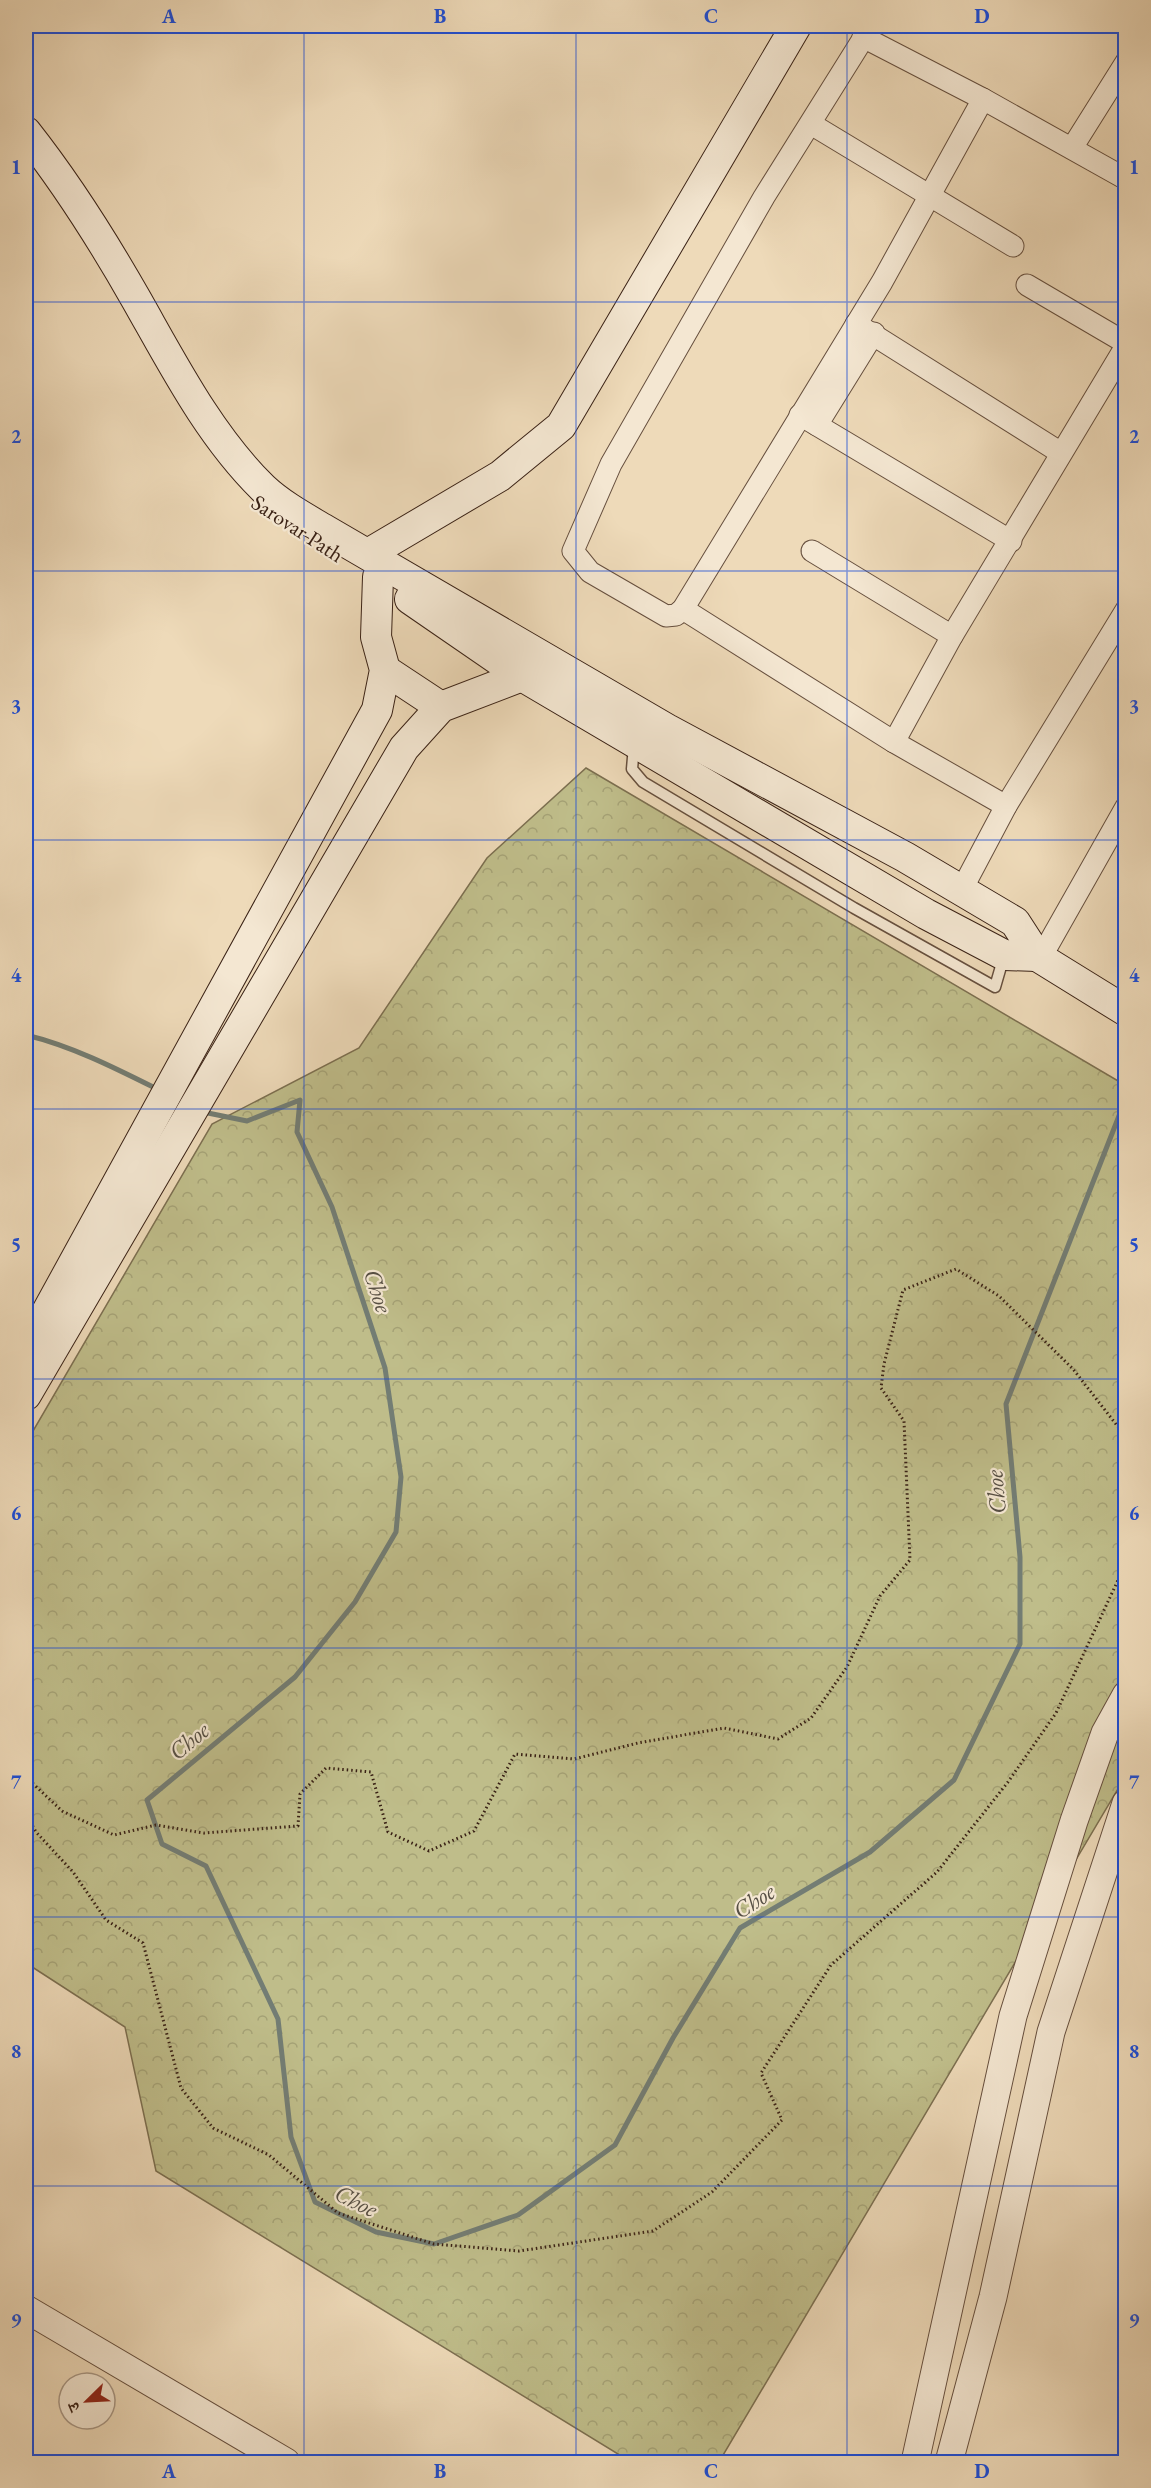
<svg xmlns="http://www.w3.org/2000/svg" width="1151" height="2488" font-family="'EB Garamond','Noto Serif Devanagari',serif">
	<defs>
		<pattern id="forest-crowns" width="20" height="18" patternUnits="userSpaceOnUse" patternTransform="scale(1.5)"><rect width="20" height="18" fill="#bfbd8a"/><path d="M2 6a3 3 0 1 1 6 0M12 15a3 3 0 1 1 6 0" fill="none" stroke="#a5a276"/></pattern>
	</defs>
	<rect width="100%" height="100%" fill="#eedab9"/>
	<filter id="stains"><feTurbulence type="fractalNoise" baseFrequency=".00333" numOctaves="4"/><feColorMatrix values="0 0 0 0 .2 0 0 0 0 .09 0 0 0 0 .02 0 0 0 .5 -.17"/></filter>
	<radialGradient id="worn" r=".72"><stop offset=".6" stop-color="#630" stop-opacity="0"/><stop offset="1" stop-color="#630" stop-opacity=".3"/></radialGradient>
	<path fill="url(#forest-crowns)" stroke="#7c6f50" stroke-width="1.5" d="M586,768L1125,1085V1777L719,2462H631L156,2171L125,2027L26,1963V1443L212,1124L359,1048L487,858Z"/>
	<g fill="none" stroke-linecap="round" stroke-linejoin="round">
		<g stroke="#737d74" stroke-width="5">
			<path d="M26,1035C72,1046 117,1069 159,1090"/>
			<path d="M203,1112L247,1121L300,1100L297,1132L332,1207L385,1368L401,1477L396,1532L355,1602L295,1677L147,1800L162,1844L206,1866L278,2019L291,2137L315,2202L376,2232L434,2244L518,2215L615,2145L673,2038L740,1928L870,1852L954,1780L1020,1644V1557L1006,1404L1126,1098"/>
		</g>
		<defs>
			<path id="service" d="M634,746L632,769L643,782L854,908L995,987L1004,956"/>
			<g id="minor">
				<path d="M871,26L764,197L611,464L573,551L590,572L666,616L676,615L683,609L882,282L983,99"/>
				<path d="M863,37L983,99L1126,179"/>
				<path d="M811,124L1013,246"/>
				<path d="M1072,148L1126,62"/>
				<path d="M1027,285L1126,343"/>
				<path d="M856,324L1061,453"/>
				<path d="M800,415L1011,541"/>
				<path d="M817,425L874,333"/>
				<path d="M812,551L952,636"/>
				<path d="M683,609L894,742L1006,806"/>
				<path d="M894,742L952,636L1126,346"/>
				<path d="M961,891L1006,806L1126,610"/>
				<path d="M1040,959L1126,807"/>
			</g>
			<g id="tertiary">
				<path d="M26,2309L286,2462"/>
				<path d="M915,2462L1013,2016L1074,1821L1105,1733L1126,1695"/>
				<path d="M949,2462L993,2297L1051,2032L1126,1803"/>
			</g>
			<g id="secondary">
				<path d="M26,132C67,184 103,241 136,299C173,364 209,435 263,488C281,505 305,518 327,531L667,729L905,857L1015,922L1037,956L1126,1011"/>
				<path d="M368,554L500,476L561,426L796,26"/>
				<path d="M410,599L522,676L926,914L1004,955L1037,956"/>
				<path d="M385,670L441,707"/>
				<path d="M26,1350L377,710L385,670L376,637L378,577"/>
				<path d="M26,1395L404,748L441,707L522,676"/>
			</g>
		</defs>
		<use href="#service" stroke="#664f3e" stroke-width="13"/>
		<use href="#minor" stroke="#664f3e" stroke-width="23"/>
		<use href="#tertiary" stroke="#664f3e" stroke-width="29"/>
		<use href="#secondary" stroke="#392115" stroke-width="32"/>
		<g stroke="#392115" stroke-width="3" stroke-dasharray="1.5 3" stroke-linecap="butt">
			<path d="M26,1777L62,1811L114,1835L156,1825L204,1833L298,1826L300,1794L326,1768L371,1772L388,1832L429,1851L474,1831L515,1754L574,1759L638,1743L724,1728L778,1739L811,1718L847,1667L880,1596L910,1560L904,1421L881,1388L884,1364L903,1290L956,1269L999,1296L1073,1369L1126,1437"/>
			<path d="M26,1814L36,1832L73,1872L106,1920L143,1943L181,2088L213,2128L269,2155L338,2213L434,2244L519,2251L653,2231L712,2192L782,2120L761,2073L831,1965L937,1872L1008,1782L1056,1713L1126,1563"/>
		</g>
		<use href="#service" stroke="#f4e7d2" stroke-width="10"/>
		<use href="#minor" stroke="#f4e7d2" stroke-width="21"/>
		<use href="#tertiary" stroke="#f4e7d2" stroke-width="27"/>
		<use href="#secondary" stroke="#f4e7d2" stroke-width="30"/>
	</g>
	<path fill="none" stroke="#1d4ed8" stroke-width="1.5" stroke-opacity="0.55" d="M304,26V2462M576,26V2462M847,26V2462M26,302H1126M26,571H1126M26,840H1126M26,1109H1126M26,1379H1126M26,1648H1126M26,1917H1126M26,2186H1126"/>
	<g text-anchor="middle" stroke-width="4.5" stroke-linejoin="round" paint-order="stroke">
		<g font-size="22" fill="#392115" stroke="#f4e7d2">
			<text transform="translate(298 528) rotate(33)" y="8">Sarovar Path</text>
		</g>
		<g font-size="24" font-style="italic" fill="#564f44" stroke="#f4e7d2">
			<text transform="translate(378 1291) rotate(72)" y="8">Choe</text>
			<text transform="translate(996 1492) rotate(-95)" y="8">Choe</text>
			<text transform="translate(189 1741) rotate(-40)" y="8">Choe</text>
			<text transform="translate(754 1901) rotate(-33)" y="8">Choe</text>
			<text transform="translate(356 2201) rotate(26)" y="8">Choe</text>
		</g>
	</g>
	<rect width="1151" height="2488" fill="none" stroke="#eedab9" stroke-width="66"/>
	<g transform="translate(87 2401) rotate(246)"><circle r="28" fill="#f4e7d2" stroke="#a99886" stroke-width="1.5"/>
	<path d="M0-4.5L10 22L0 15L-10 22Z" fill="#8f2418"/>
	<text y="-9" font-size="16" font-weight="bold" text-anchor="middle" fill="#392115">उ</text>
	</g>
	<rect x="33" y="33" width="1085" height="2422" fill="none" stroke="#1d4ed8" stroke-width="2"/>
	<g font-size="20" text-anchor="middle" font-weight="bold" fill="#1d4ed8">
		<text x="169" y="23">A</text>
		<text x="440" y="23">B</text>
		<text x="711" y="23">C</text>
		<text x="982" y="23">D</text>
		<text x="16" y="174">1</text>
		<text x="1134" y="174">1</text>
		<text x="16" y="443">2</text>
		<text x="1134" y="443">2</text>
		<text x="16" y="713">3</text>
		<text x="1134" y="713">3</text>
		<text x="16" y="982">4</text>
		<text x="1134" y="982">4</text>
		<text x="16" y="1251">5</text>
		<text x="1134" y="1251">5</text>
		<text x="16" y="1520">6</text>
		<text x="1134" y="1520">6</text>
		<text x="16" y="1789">7</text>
		<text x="1134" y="1789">7</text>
		<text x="16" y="2058">8</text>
		<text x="1134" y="2058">8</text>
		<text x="16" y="2327">9</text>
		<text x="1134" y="2327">9</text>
		<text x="169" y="2478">A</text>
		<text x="440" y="2478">B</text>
		<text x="711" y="2478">C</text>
		<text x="982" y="2478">D</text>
	</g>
	<rect width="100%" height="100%" filter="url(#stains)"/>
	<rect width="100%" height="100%" fill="url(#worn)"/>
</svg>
